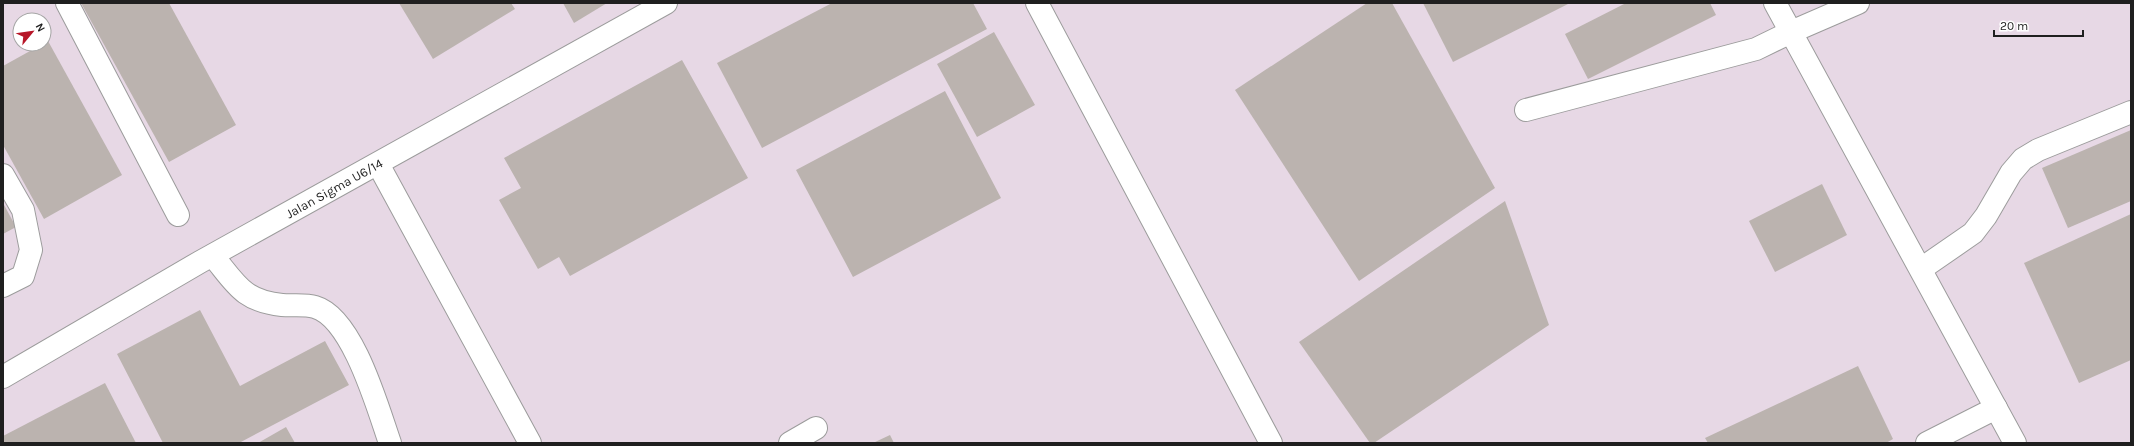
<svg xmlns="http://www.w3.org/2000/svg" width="2134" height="446" font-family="Karla,sans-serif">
	<rect width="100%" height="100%" fill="#eeeae6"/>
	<path fill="#e7d8e5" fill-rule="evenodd" d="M3,3H2131V443H3ZM20,20H44V44H20Z"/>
	<g fill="#bbb3af">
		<path d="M81,3H169L236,125L169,162Z"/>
		<path d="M399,3H511L515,9L433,59Z"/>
		<path d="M563,3H607L574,23Z"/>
		<path d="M832,3H973L987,29L762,148L717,63Z"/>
		<path d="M1367,3H1392L1495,188L1359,281L1235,90Z"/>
		<path d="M1423,3H1570L1453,62Z"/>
		<path d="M1626,3H1710L1716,15L1588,79L1565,34Z"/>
		<path d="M994,32L1035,105L977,137L937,64Z"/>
		<path d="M48,41L122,175L44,219L3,145V66Z"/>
		<path d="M682,60L748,178L570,276L559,257L538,269L499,200L521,188L504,158Z"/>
		<path d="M945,91L1001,198L853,277L796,170Z"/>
		<path d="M2131,130V201L2068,228L2042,168Z"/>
		<path d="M1822,184L1847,235L1775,272L1749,221Z"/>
		<path d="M1505,201L1549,325L1374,443H1370L1299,342Z"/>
		<path d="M3,203L16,227L3,234Z"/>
		<path d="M2131,214V360L2079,383L2024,263Z"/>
		<path d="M200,310L240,386L325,341L349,385L239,443H163L117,354Z"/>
		<path d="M1858,366L1893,439L1886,443H1708L1705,438Z"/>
		<path d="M105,383L136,443H3V436Z"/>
		<path d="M286,427L295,443H258Z"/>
		<path d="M890,435L894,443H873Z"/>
	</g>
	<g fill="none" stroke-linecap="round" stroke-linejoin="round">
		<defs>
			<g id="minor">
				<path d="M67,3L178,215"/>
				<path d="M1037,3L1271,443"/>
				<path d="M1775,3L2015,443"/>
				<path d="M1526,110L1756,49L1791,32L1858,3"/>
				<path d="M378,164L530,443"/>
				<path d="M3,175L23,210L31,250L23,276L3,286"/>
				<path d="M213,256C236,284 243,301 282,305C292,306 305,304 315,307C353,318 378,409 390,443"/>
				<path d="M1921,269L1973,233L1986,216L2011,173L2023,159L2038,150L2131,112"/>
				<path d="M3,377L200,262L666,3"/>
				<path d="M790,443L816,428"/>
				<path d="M1927,443L1996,408"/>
			</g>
		</defs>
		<use href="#minor" stroke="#9c9c9c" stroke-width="24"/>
		<use href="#minor" stroke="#fff" stroke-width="22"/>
	</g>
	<g text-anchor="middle" stroke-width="3" stroke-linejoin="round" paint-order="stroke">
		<g font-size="13" fill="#1f1f1f" stroke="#fff">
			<text transform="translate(334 188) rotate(-29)" y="5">Jalan Sigma U6/14</text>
		</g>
	</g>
	<rect width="2134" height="446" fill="none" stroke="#1f1f1f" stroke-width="8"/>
	<g transform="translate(32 32) rotate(61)"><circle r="19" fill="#ffffff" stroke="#a5a5a5"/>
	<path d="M0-3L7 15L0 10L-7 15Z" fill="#b71628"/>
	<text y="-6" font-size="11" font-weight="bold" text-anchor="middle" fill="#1f1f1f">N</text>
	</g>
	<path d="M1994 30v6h89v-6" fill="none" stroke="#1f1f1f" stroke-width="2"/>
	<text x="2000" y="30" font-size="12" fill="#1f1f1f" stroke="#ffffff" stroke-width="3" paint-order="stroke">20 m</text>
</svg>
